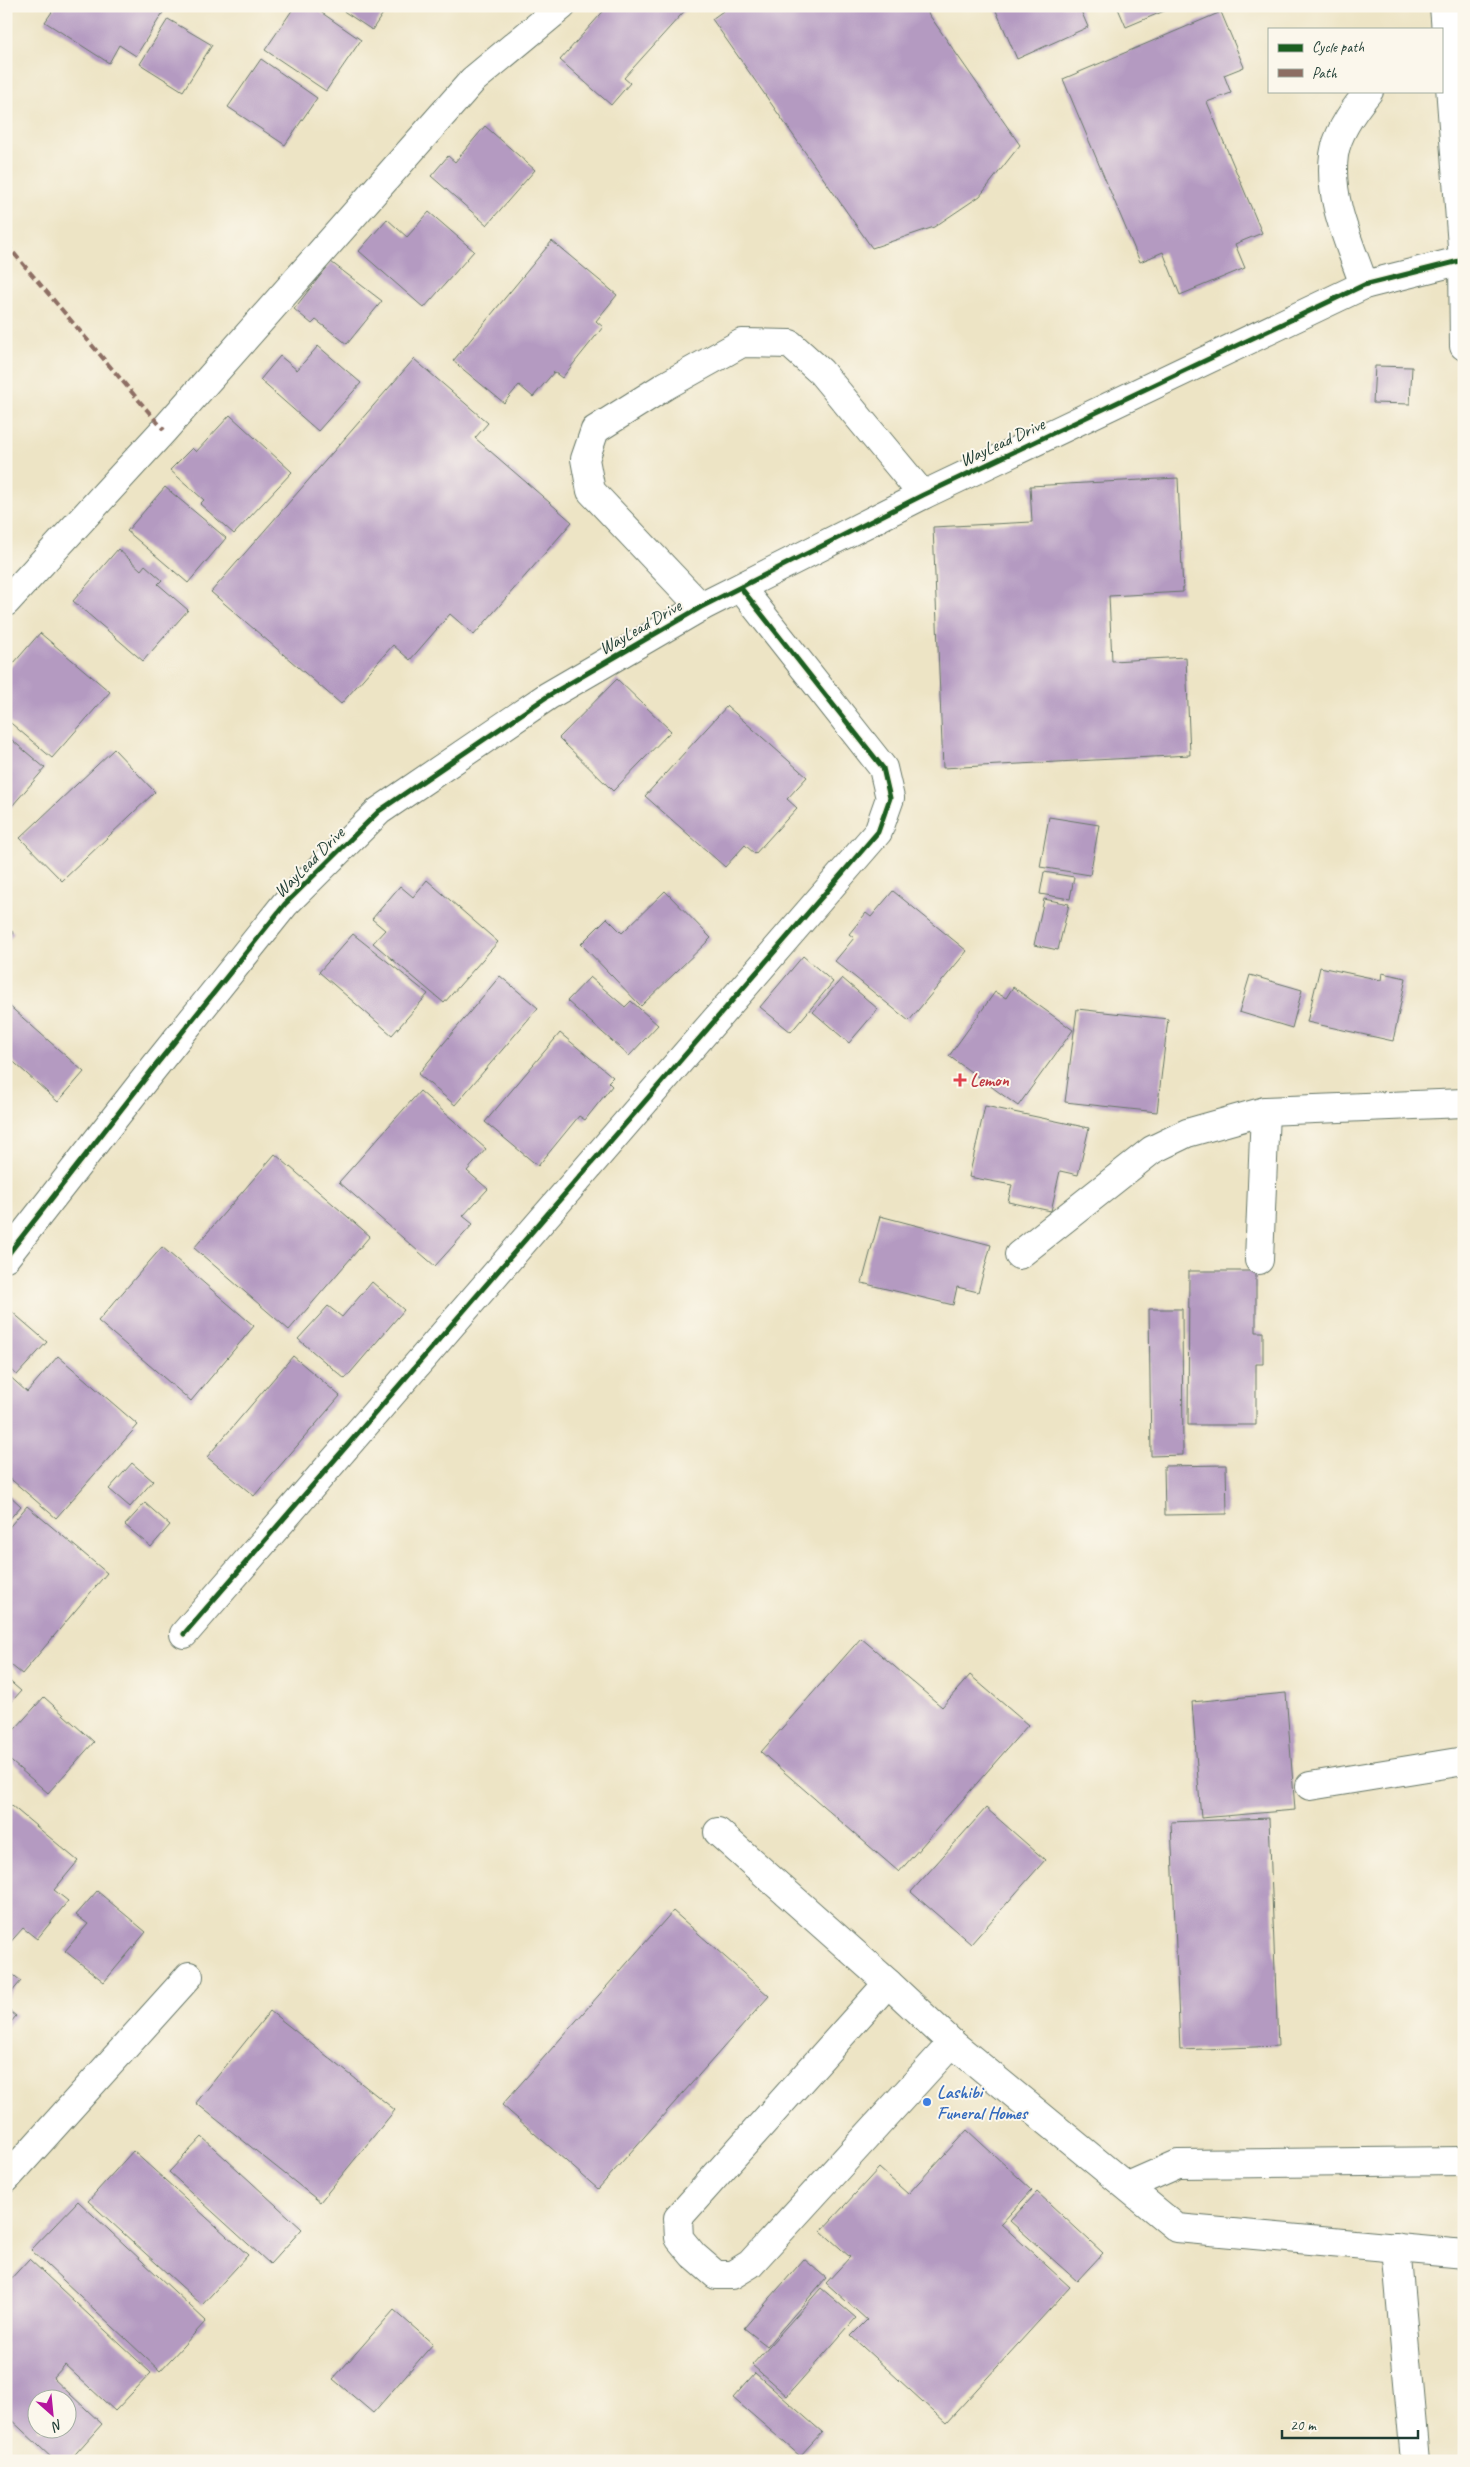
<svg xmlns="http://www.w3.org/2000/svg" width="1470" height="2467" font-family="Caveat,sans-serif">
	<rect width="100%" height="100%" fill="#fbf7ec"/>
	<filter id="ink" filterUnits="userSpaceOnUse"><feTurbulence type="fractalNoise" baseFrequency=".02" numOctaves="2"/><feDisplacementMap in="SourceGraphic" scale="10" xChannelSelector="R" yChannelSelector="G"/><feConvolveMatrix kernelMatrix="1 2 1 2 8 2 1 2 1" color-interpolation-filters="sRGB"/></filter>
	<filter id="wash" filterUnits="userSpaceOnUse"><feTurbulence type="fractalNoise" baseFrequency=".0096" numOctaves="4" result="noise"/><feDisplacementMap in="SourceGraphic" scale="20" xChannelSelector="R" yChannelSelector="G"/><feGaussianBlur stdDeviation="1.12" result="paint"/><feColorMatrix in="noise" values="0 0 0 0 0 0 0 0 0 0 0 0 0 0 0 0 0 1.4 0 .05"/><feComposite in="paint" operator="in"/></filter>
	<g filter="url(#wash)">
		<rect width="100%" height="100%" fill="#ede4c5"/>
		<g id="blocks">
			<g fill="#b49ac1" fill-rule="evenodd">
				<path d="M56,6H167L136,56L119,45L109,63L45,22Z"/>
				<path d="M295,6H312L361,40L326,91L265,50Z"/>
				<path d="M336,6H388L372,30Z"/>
				<path d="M608,6H689L624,78L630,83L611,105L560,60Z"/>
				<path d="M730,6H923L1020,145L980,196L934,227L872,248L712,19Z"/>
				<path d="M994,6H1079L1088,27L1017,59Z"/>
				<path d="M1117,6H1176L1126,27Z"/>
				<path d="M1221,12L1244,67L1224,75L1231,93L1207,102L1262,233L1235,244L1245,268L1180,295L1163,252L1140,262L1063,79Z"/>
				<path d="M168,19L212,45L183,91L140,64Z"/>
				<path d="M261,59L317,98L285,145L228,107Z"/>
				<path d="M485,126L535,170L487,225L431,176L448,156L455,162Z"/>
				<path d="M429,212L474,251L424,308L359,251L387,219L407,237Z"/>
				<path d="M552,241L617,295L596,321L603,327L562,378L554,372L533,397L519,385L504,403L453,361Z"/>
				<path d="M331,262L382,301L347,344L316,320L312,324L294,309Z"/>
				<path d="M318,346L361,383L318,431L260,380L280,356L297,370Z"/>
				<path d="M414,359L488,423L475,438L572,522L474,635L450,614L410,660L393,645L341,704L211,592Z"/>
				<path d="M1375,366L1412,367L1410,404L1373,403Z"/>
				<path d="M230,415L292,472L234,534L200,504L204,500L170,470L192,448L196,452Z"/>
				<path d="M1178,478L1183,592L1109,596L1112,661L1186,657L1190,755L943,768L933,527L1032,522L1030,486Z"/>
				<path d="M165,487L226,538L188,583L127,531Z"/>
				<path d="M118,549L141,570L145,565L162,580L158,584L188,610L143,661L73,601Z"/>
				<path d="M40,633L110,692L52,758L6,719V672Z"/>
				<path d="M617,679L671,731L613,791L559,738Z"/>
				<path d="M727,706L807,777L787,799L797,808L755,854L745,845L725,867L645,796Z"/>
				<path d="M6,735L45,768L6,813Z"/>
				<path d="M114,749L155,792L62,881L20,838Z"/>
				<path d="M1049,817L1099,825L1090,875L1040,867Z"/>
				<path d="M1044,872L1074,877L1070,899L1040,894Z"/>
				<path d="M427,880L498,942L444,1003L373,943L385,930L372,919L400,886L413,897Z"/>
				<path d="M665,891L711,938L641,1006L581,944L607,918L622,933Z"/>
				<path d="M893,891L967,951L909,1021L835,961L854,938L849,934L866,913L871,917Z"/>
				<path d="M1044,899L1069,904L1058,950L1034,945Z"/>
				<path d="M6,926L14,933L6,943Z"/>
				<path d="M353,934L428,994L392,1035L319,972Z"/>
				<path d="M803,956L833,982L791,1032L760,1007Z"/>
				<path d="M1320,967L1381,980L1382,973L1406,978L1393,1041L1307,1022Z"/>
				<path d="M1250,975L1302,990L1292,1028L1239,1012Z"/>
				<path d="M500,976L538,1008L455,1105L418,1074Z"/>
				<path d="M590,977L625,1007L631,1001L658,1025L629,1056L567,1001Z"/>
				<path d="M842,978L878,1009L849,1043L813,1012Z"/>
				<path d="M1013,987L1073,1030L1018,1106L949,1056L995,992L1006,998Z"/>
				<path d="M6,1003L84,1072L58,1102L6,1055Z"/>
				<path d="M1077,1009L1168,1019L1157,1112L1065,1102Z"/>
				<path d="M560,1033L613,1077L608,1082L612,1086L585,1120L579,1116L538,1166L485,1122Z"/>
				<path d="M420,1091L486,1149L467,1171L488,1189L463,1216L473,1224L435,1266L339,1182Z"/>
				<path d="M985,1106L1089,1128L1078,1175L1060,1171L1051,1211L1008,1202L1012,1185L969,1177Z"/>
				<path d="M275,1154L370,1236L289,1330L194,1248Z"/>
				<path d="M880,1216L991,1245L978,1292L957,1287L953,1305L862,1283Z"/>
				<path d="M162,1247L254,1326L191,1401L98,1321Z"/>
				<path d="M1189,1271H1256V1332H1263V1364H1256V1425H1188Z"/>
				<path d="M372,1282L404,1310L345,1379L298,1339L328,1306L342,1317Z"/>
				<path d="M1149,1309H1182L1183,1455L1151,1456Z"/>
				<path d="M11,1311L47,1342L17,1375L6,1366V1317Z"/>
				<path d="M58,1356L138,1425L56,1518L6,1475V1373L27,1392Z"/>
				<path d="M293,1356L340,1396L254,1496L207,1457Z"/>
				<path d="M132,1463L153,1481L130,1507L109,1489Z"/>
				<path d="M1226,1465L1227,1514L1165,1515L1164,1466Z"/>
				<path d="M6,1492L21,1506L6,1523Z"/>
				<path d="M145,1503L170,1525L151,1547L125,1525Z"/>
				<path d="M27,1506L107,1573L22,1674L6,1661V1531Z"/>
				<path d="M861,1638L942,1707L970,1675L1028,1725L899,1872L761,1752Z"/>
				<path d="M6,1678L21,1691L6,1708Z"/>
				<path d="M1286,1693L1295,1810L1201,1818L1192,1702Z"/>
				<path d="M44,1697L94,1742L48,1793L6,1757V1739Z"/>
				<path d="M6,1801L78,1861L54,1890L68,1901L37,1939L23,1928L6,1947Z"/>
				<path d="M986,1808L1045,1860L971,1944L911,1892Z"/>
				<path d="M1269,1818L1278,2046L1180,2050L1171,1822Z"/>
				<path d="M97,1891L146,1932L104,1982L65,1951L88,1924L76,1915Z"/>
				<path d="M673,1911L769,1996L598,2189L502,2105Z"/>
				<path d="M6,1969L21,1981L6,1999Z"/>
				<path d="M6,2008L16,2016L6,2028Z"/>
				<path d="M270,2011L395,2110L320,2202L196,2103Z"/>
				<path d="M967,2130L1032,2190L1001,2224L1070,2287L946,2423L851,2336L867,2320L826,2283L850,2257L821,2231L879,2168L908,2194Z"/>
				<path d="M202,2137L302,2229L270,2264L169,2172Z"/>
				<path d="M133,2151L248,2255L202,2305L88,2201Z"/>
				<path d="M1037,2192L1103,2253L1077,2281L1010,2221Z"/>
				<path d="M78,2201L206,2321L160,2371L31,2250Z"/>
				<path d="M29,2259L151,2373L115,2411L65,2365L53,2378L102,2424L69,2461H55L6,2415V2284ZM38,2400H68V2430H38Z"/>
				<path d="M804,2259L826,2278L767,2346L744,2328Z"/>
				<path d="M821,2288L856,2318L787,2396L752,2365Z"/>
				<path d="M394,2310L433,2344L373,2413L333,2379Z"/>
				<path d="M755,2373L822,2432L800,2456L733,2398Z"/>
			</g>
		</g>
	</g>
	<g filter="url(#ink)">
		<use href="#blocks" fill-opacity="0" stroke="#677767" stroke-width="1"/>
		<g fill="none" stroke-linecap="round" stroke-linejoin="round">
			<defs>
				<g id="service">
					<path d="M1364,285C1350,244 1328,200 1334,155C1337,132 1355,108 1369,91"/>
					<path d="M701,607L591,491L585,459L595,430L665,386L742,343L790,344L821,372L923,495"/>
					<path d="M1019,1255L1152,1150L1187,1133L1265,1111L1464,1103"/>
					<path d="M1259,1260L1265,1111"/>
					<path d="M1310,1786L1464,1761"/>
					<path d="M718,1832L888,1983L952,2043L1177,2228L1464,2254"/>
					<path d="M888,1983L678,2218L679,2238L693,2255L716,2275H732L750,2264L952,2043"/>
					<path d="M1128,2186L1178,2164L1464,2161"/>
					<path d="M1396,2247L1415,2461"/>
				</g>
				<g id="minor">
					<path d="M6,602L164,430L473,80L562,6"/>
					<path d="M6,1257L152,1070L285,904L379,811L548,696L701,607L923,495L1364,285L1463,260"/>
					<path d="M184,1634L878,832L890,798L883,768L741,588"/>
					<path d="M6,2179L189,1976"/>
				</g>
				<path id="primary" d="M1444,6L1463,260L1464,346"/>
			</defs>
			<use href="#service" stroke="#677767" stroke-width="30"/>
			<use href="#minor" stroke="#677767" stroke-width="30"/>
			<use href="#primary" stroke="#677767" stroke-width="30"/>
			<use href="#service" stroke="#fff" stroke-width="28"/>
			<use href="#minor" stroke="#fff" stroke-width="28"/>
			<use href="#primary" stroke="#fff" stroke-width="28"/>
			<path stroke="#8d6e63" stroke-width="4" stroke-dasharray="8 4" stroke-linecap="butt" d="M6,244L164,430"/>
			<defs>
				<g id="cycleway">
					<path d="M6,1257L152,1070L285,904L379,811L548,696L701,607L923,495L1364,285L1463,260"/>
					<path d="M184,1634L878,832L890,798L883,768L741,588"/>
				</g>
			</defs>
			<use href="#cycleway" stroke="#fbf7ec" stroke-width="8"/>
			<use href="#cycleway" stroke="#1b5e20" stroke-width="5"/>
		</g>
	</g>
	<path fill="#e0444e" stroke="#fbf7ec" stroke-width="2" d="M957.5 1072.5h5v5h5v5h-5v5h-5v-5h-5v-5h5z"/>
	<circle fill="#3f7fe0" stroke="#fbf7ec" stroke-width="2" cx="927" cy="2102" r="5"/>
	<g text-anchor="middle" stroke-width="4" stroke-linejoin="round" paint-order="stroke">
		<g font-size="18" fill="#1f3d34" stroke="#fbf7ec">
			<text transform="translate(1002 442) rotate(-25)" y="6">WayLead Drive</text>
			<text transform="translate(640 627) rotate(-30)" y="6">WayLead Drive</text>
			<text transform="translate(309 862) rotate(-45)" y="6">WayLead Drive</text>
		</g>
		<g font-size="18" font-weight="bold" fill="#be3a42" stroke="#fbf7ec" text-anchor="start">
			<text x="970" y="1086">Lemon</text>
		</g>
		<g font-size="18" font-weight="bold" fill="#366cbe" stroke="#fbf7ec" text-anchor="start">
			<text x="937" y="2098">Lashibi<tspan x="937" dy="21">Funeral Homes</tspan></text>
		</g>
	</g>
	<rect width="1470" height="2467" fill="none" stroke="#fbf7ec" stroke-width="25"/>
	<rect x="1268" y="28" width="175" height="65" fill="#fbf7ec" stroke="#a3ada2"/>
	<rect x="1278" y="44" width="25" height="8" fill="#1b5e20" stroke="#a3ada2"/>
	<text x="1312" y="52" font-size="15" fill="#1f3d34">Cycle path</text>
	<rect x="1278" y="69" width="25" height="8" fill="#8d6e63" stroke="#a3ada2"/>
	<text x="1312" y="78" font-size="15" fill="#1f3d34">Path</text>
	<g transform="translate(52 2414) rotate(153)"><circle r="24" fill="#fbf7ec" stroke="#a3ada2"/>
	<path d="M0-4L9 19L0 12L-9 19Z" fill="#b5179e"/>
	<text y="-8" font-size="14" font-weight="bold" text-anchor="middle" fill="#1f3d34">N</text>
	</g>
	<path d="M1282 2430v8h136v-8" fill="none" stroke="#1f3d34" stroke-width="2.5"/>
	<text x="1290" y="2430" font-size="15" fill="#1f3d34" stroke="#fbf7ec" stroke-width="4" paint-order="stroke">20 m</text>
</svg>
